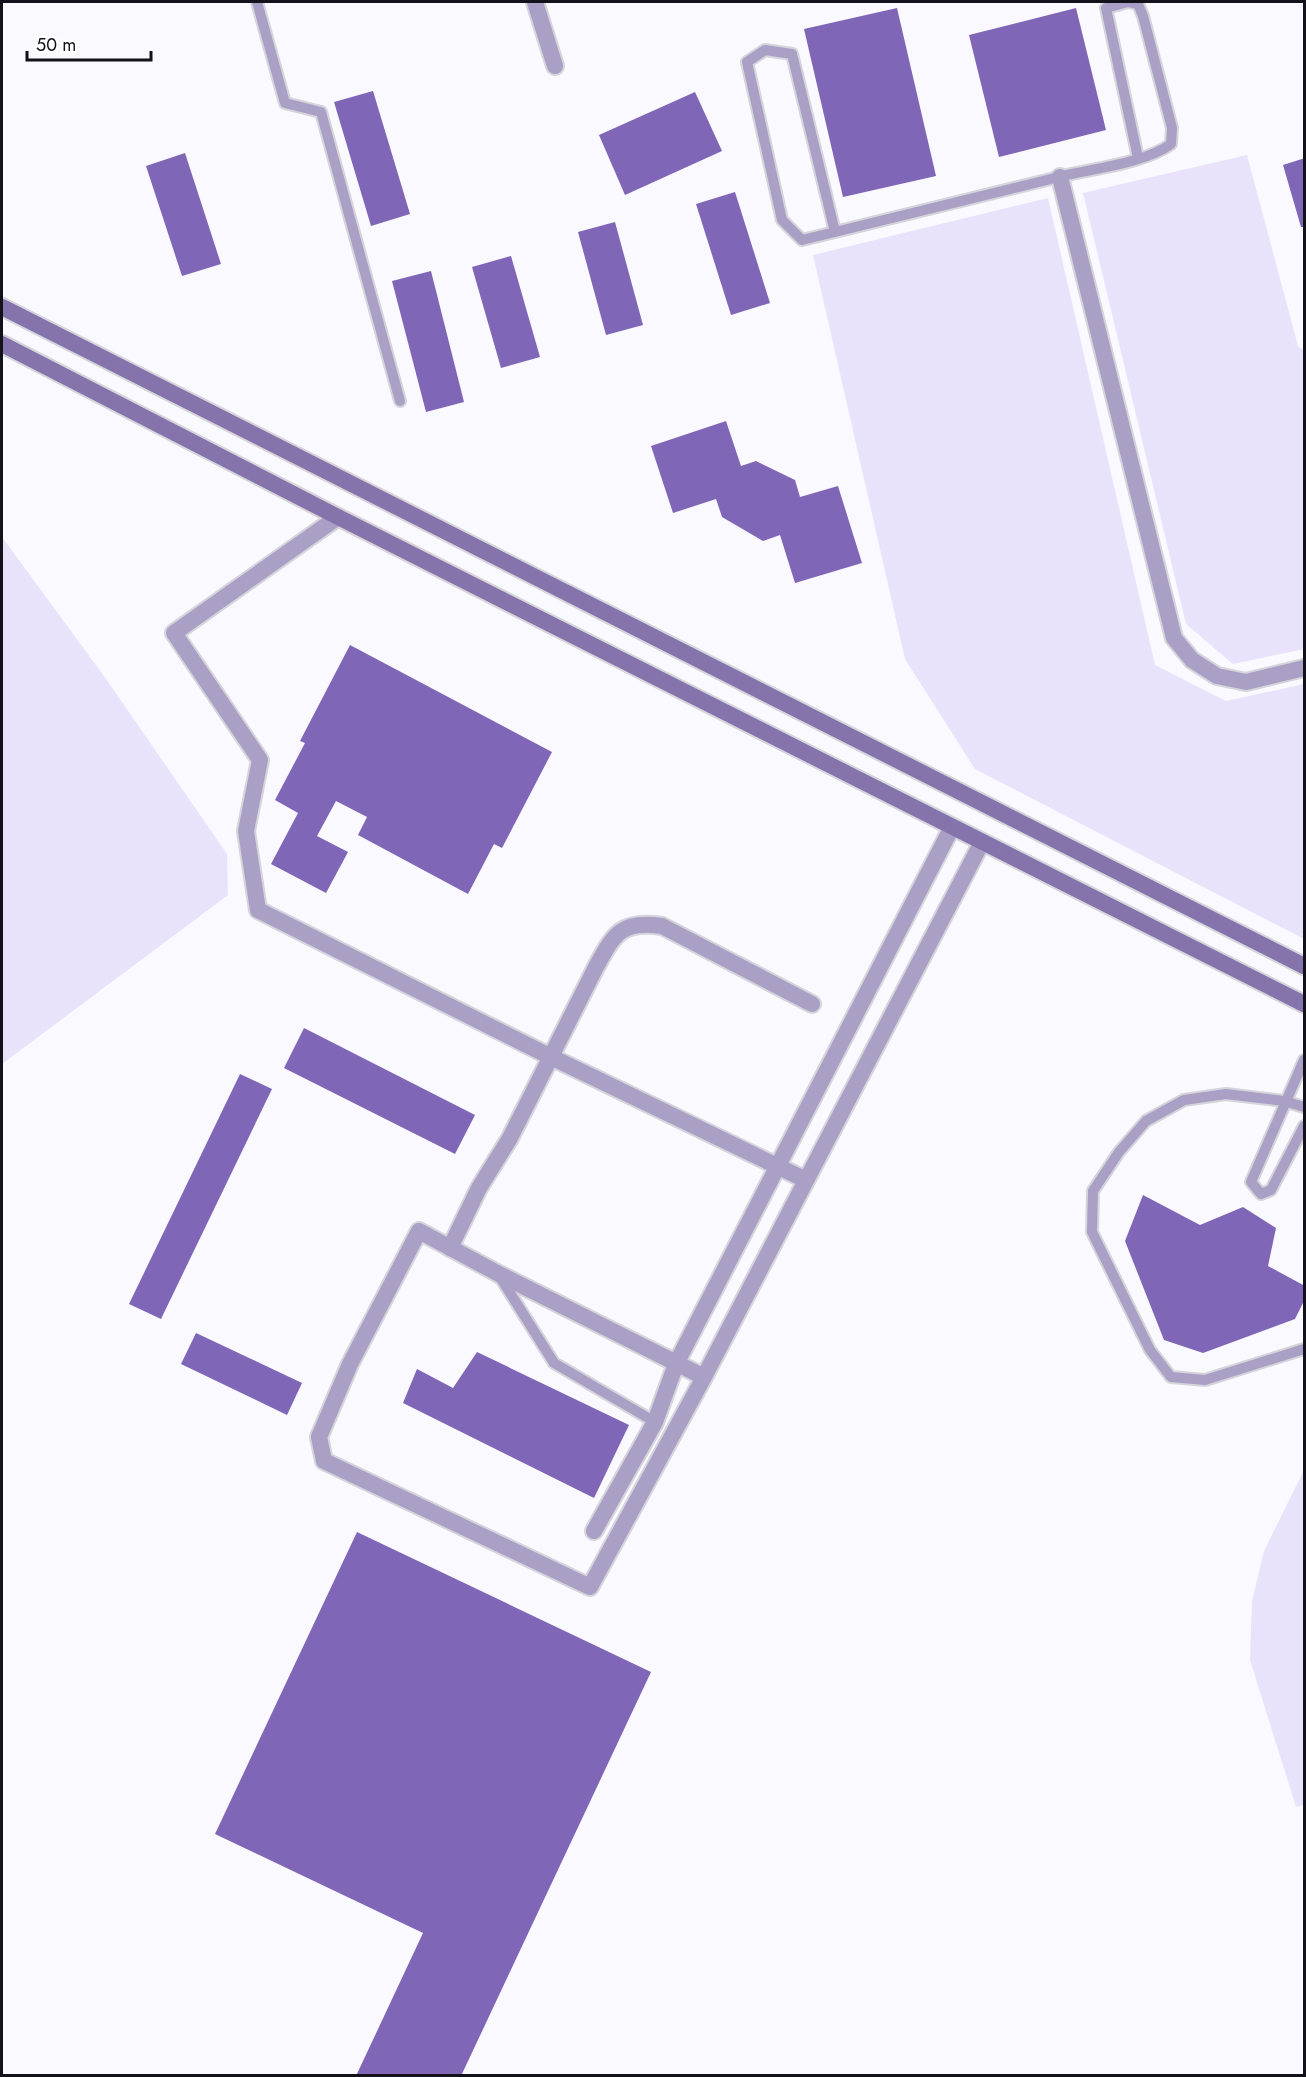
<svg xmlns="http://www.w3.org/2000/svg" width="1306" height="2077" font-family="Jost,sans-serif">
	<rect width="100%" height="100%" fill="#faf9ff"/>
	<g fill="#e8e3fa">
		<path d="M1247,155L1298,346L1304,351V649L1233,664L1186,624L1083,193Z"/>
		<path d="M1048,198L1155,665L1226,701L1304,684V939L975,769L905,659L813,255Z"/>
		<path d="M2,537L106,679L227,854L228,895L2,1064Z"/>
		<path d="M1304,1470V1805L1296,1807L1250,1660L1252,1601L1264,1551Z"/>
	</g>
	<g fill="#7f66b7">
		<path d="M897,8L936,176L843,197L804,29Z"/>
		<path d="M1076,8L1106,130L999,157L969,35Z"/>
		<path d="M373,91L410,214L371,226L334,102Z"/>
		<path d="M695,92L722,151L625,195L599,135Z"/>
		<path d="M185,153L221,264L182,276L146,166Z"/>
		<path d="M1305,158V227H1301L1283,165Z"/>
		<path d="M735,192L770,303L731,315L696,204Z"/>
		<path d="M615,222L643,325L606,335L578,232Z"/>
		<path d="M511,256L540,357L501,368L472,267Z"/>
		<path d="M431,271L464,402L426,412L392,281Z"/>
		<path d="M726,421L741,466L756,461L795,480L800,497L838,486L862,563L795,583L780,535L763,541L722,517L716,499L673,513L651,446Z"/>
		<path d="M350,645L552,752L502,848L494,844L468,894L358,835L367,817L336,801L317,836L348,852L326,893L271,864L298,813L275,800L305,743L300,741Z"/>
		<path d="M304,1028L475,1115L455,1154L284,1068Z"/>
		<path d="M240,1074L272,1089L161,1319L129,1304Z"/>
		<path d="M1143,1195L1200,1225L1243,1207L1276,1228L1268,1266L1305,1286V1299L1295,1319L1203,1353L1164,1340L1125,1241Z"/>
		<path d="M196,1333L302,1383L287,1415L181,1364Z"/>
		<path d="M477,1352L629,1425L594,1498L403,1403L417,1369L453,1388Z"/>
		<path d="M357,1532L651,1672L461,2076H356L423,1933L215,1834Z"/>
	</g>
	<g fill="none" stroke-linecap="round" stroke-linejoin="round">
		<defs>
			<g id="service">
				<path d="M257,2L285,103L321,112L400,401"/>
				<path d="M835,232L792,54L765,50L747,62L782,220L802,240L835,232C913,213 990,194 1067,175C1098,168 1147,162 1171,144L1172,128L1143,16L1138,4L1128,2L1106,8L1138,158"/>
				<path d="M1304,1060L1251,1182L1261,1194L1271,1190L1304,1126"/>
				<path d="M1304,1107L1284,1101L1226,1094L1184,1100L1146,1121L1119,1152L1093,1191L1092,1232L1150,1350L1171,1377L1205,1380L1304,1349"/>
				<path d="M500,1277L554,1363L655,1422"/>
			</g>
			<g id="minor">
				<path d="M535,2L555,66"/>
				<path d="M1060,177L1174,638L1192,660L1217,676L1246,682L1304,668"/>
				<path d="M338,517L174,633L260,760L246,831L258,910L551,1057L806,1180"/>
				<path d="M450,1248L479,1188L510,1138L596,967C614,934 621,920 662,926L812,1004"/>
				<path d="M704,1377L499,1274L419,1231L350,1364L319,1437L324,1461L590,1587L704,1377L982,842"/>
				<path d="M594,1531L655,1422L676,1364L952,827"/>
			</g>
			<g id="secondary">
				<path d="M2,307L1304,966"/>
				<path d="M2,344L338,517L1304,1004"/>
			</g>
		</defs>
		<use href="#service" stroke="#d5d4da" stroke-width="14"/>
		<use href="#minor" stroke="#d5d4da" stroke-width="20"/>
		<use href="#secondary" stroke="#d5d4da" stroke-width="20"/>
		<use href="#service" stroke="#aaa0c6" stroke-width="10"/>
		<use href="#minor" stroke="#aaa0c6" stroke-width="16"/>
		<use href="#secondary" stroke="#8474ab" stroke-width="16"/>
	</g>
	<rect width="1306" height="2077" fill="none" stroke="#131119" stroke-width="6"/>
	<path d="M27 51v9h124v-9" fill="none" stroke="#131119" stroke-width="3"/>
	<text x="36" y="51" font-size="18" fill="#131119" stroke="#ffffff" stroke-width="4.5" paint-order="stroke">50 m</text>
</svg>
